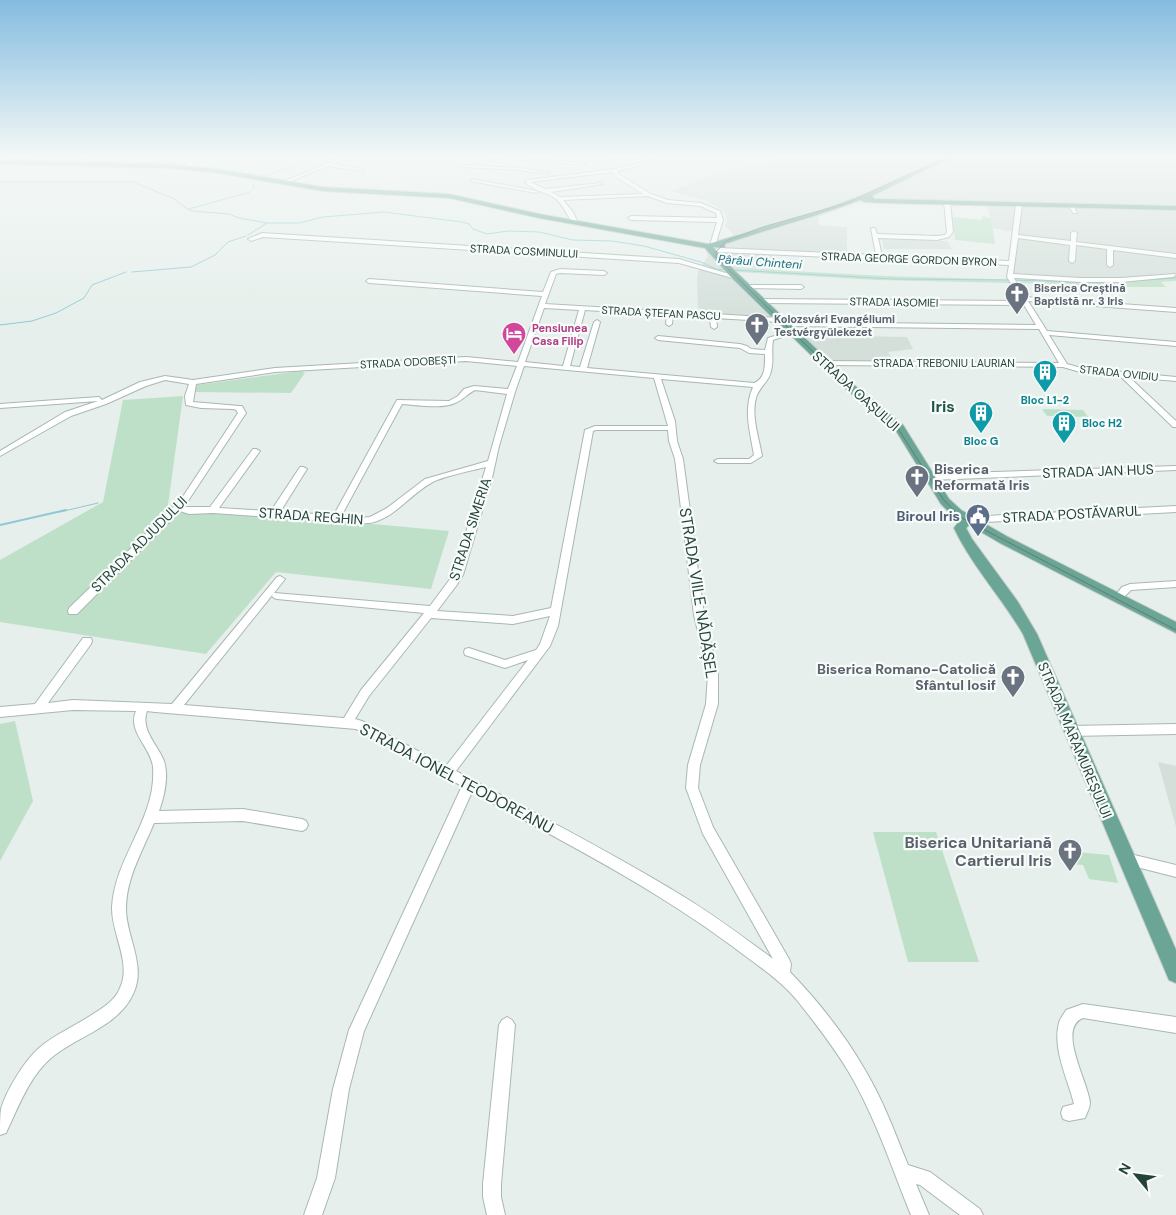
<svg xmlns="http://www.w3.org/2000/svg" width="1176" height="1215" font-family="'DM Sans',sans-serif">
	<rect width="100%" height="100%" fill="#e6efeb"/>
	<g fill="#d4dfda">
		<path d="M789,156H1176V276L1099,282L1015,279L1012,256L1014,232L993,228L987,206L857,203L818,217L819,225L847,227V255L772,254L774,270L735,268L737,272L803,335L907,337L913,349L888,352L892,359L885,361H828L776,318L722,320L717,313L698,308L697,280L698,272L708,256L706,252L710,245L734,235L725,226L727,221L726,214L719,208L707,201L670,191L715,175Z"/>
		<path d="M882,239L947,241L952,249H884Z"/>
		<path d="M1158,762L1176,766V827Z"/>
	</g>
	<g fill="#bfe0c8">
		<path d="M982,216L991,218L995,244L955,240L953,217L982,220Z"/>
		<path d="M734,268L886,276L1099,282L1176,276V281L1161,282L1166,287H1060L1057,284L876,280L737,272Z"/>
		<path d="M301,371L305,373L291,393L193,392L197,385Z"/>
		<path d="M183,396L168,505L449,531L431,589L276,572L206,654L0,622V560L103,502L123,400Z"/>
		<path d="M1042,409L1083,410L1088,417L1047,416Z"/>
		<path d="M15,721L33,801L0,861V724Z"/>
		<path d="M873,832H936L979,962H908Z"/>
		<path d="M1065,851L1109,855L1118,883L1089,879L1083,865L1069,864Z"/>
	</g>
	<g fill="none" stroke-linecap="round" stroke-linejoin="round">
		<g stroke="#8ec9d4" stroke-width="1">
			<path d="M263,177L295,165"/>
			<path d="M0,182H133L175,199L187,209L193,211L229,214L239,218L267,223H299L323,217L384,212L462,222L469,224L473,229L487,234L508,231L539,232L573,240L612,241L644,246L701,262L716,269L726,270"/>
			<path d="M189,209L250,192L254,188L253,184"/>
			<path d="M248,235L267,223"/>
			<path d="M733,270L894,279L1010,280"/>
			<path d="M132,272L191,267L215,255L228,242L246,236"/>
			<path d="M1015,280L1101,283L1176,278"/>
			<path d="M0,325L32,321L56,313L84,298L92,285L126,272"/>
			<path d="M60,512L98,503"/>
		</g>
		<path stroke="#8ec9d4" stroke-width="2" d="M0,525L66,510"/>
		<defs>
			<g id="minor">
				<path d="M6,156H10L0,162V159Z"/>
				<path d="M64,156H68L56,164L52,163Z"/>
				<path d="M92,156H96L84,165H80V163Z"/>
				<path d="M199,156H203L189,168H185V166Z"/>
				<path d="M345,156H350L332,164L362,169L364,171L327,166L284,184L280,183Z"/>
				<path d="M458,156H474L588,163L595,158L646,157L648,158L596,160L592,164L594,167L592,168L588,165Z"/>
				<path d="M669,156H675L617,171L620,175L651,194L668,200L701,203L720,211L723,220L715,246L710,245L717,222L631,220L628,218L631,216L717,218L716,213L700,206L667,203L648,196L563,200L573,212L578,223L575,225C568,219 565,207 556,199C547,192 533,191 525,182L528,180L614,169ZM613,172L616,177L643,194L560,197L551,192L603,184L601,183L545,189L530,182Z"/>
				<path d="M465,165L521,168L550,173L548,174L521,170L463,167Z"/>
				<path d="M472,179L537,191L539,192L537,193L470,181Z"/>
				<path d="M947,200L950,202L953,232L949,237L937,240L878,238L882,256L1009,261L1016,205L1019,203L1022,205L1018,235L1071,241V233L1074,231L1077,233L1076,242L1176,254V258L1113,250V265L1110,267L1107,265V249L1076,245L1075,261L1072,263L1069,261L1070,245L1018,238L1013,274L1081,278H1121L1175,274L1176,275L1173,277L1121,282H1081L1014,278L1025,297L1176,308V312L1028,301L1047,331L1176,342V346L1049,335L1067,364L1081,368L1176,377V381L1129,377L1176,421V427H1173L1120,376L1080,372L1063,367L825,365L822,363L825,361L1059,363L1039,329L785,326L782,324L785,322L1036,325L1024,305L762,303L759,301L762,299L1022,301L1007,277L1009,265L718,252L715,250L718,248L876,255L871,228H875L877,234L937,236L945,235L947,232L944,202Z"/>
				<path d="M1068,204H1072L1077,213H1073Z"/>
				<path d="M262,233L679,259L739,277L736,279L679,263L263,237L251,241L248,239Z"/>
				<path d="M560,269L604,271L607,273L604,275L560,273L556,274L545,304L780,318L783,320L780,322L716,318L717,327L714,329L711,327L710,318L673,316L672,324L669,326L666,324L667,315L585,310L570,366L580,367L594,322L597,320L600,322L587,368L754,383C766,378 765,365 765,354L749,353L740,348L658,340L655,338L658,336L740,344L747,346L751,349L765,350L768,338L794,330L797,332L773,340C771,351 774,361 771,371C769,382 759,387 756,398C751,416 759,438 762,456L751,463H718L714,461L718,459H749L754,455C750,431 743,410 753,387L661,379L675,421L677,441L683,459L704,615L718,674V704L700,765L698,788L713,827L789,959L791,964L790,972C818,1001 845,1035 865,1070C883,1100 895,1133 908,1165L930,1172L980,1209L983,1215H960L920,1185L916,1184L929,1215H911C893,1171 878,1125 855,1083C840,1055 816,1024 796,999C778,978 754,963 732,946C651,886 560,840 472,792L364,1031L349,1089L335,1178L322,1215H304L317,1178L333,1089L349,1030L462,786L356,729L155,712L147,711C140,730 158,745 164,761C169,776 164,797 159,811L243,809L302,819L306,821L308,825L306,829L302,831L243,821L154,823C143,850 126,878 126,909C126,937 147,966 133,994C118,1027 77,1036 51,1058C29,1077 18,1108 6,1133L0,1135C0,1127 0,1116 1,1109C6,1091 25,1060 39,1048C54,1035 73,1027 90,1016C101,1009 115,1001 120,988C132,963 111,933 112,907C115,856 157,818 153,767C151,747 127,732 136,711L73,710L0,717V707L35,704L83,638H91L92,641L91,644L48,703L73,700L172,704L277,577L280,576L285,579L274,593L430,606L453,575L486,467C471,471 443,476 431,483C411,494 396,516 374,522C360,526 343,520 328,521L213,513L189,514L180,511L77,614H69L68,611L69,608L180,501L238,413L236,410L233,409L201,408L186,405L185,396L189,384L165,380L146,386L106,404L71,416L0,456V451L65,412L98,401L0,408V404L99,397L102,400L140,382L165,376L193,380L275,368L466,357L518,362L542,296L369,283L366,281L369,279L543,292L551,272ZM544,308L579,310L563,366L525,362ZM466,361L517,366L508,389L474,386L464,389L458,396L449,401L397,400L336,511V515L280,512L307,469L303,467H300L271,511L219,508L260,451L256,449H253L210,507H184L246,413L242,406H239L193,402L196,384L275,372ZM524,366L654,378L668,426H595L585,430L551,608L513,616L437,611L456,586L463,575L492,478L499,446L515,392ZM475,390L507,394L488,461L425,479L387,508L370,517L361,518L344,515V511L402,404C416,405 443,409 455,403C463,400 467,394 475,390ZM596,430H668L669,441L675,459L694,615L708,674L706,704L688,765L686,788L703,834L773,959C742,936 710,912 676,892C605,849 530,811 456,771L550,646L558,626L593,431ZM273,594L272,596L274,598L277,599L424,613L361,690L344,718L184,705ZM550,616L540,644L536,650L505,660L469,648L465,649L464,652L465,655L505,668L528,660L446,766L362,721L355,719L369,696L431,618L513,624Z"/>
				<path d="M747,285H801L804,287L801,289L745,288L744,287Z"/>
				<path d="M1176,466V470L931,480L927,477L931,474Z"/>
				<path d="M1176,506V512L967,523L963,520L967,517Z"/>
				<path d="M1176,581V587L1131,590L1121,600H1115L1113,598L1122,587L1130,584Z"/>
				<path d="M1176,724V734L1070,736L1066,734L1064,731L1066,728L1070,726Z"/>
				<path d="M1126,853L1176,865V877L1121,863L1119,859L1121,855Z"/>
				<path d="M1083,1004L1176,1017V1033L1083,1018C1056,1028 1089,1084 1090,1103C1090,1107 1087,1113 1085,1118L1069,1121L1063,1119L1061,1113L1063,1107L1074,1104C1068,1079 1052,1049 1059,1023C1060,1018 1064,1014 1066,1010Z"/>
				<path d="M507,1017L512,1020L515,1025L501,1184V1197L505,1215H487L483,1197V1184L499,1025L502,1020Z"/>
			</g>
			<path id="major" d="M947,156H954L872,196L875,199H882L1176,206V210L882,203L865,202L860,200C816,217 770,228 725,244V248L713,247L736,272L855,386L903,425L949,499L961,510L1008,537L1176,622V633L1000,543L969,525L966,528L972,539L1018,602L1037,634L1176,950V983L1169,980L1023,634C1002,598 972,566 954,528L960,520L953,516L941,504L895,429L847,390L730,276L705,248L539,218L449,198L322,191L218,173L169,168L0,164V160L169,164L218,169L322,187L449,194L539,214L708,244L820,211L863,195Z"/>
		</defs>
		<use href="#minor" stroke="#a8b8b2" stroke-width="2"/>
		<use href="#major" stroke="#c2cac8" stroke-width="2"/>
		<use href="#minor" fill="#fff" fill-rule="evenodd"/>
		<use href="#major" fill="#6aa596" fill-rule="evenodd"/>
		<path stroke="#5f7d75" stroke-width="1" d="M949,156L847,203L763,227L726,241L716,252V257L850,388L897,427L943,499L960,517L1176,630"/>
	</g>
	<linearGradient id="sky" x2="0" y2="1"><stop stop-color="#84bce0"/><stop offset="0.48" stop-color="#f4f8f6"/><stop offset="1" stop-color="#f4f8f6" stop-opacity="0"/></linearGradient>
	<rect width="1176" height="326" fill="url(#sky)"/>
	<defs>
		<symbol id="church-pin" viewBox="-11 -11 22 30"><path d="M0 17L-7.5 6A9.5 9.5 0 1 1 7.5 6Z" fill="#6b7280" stroke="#f7fbf9"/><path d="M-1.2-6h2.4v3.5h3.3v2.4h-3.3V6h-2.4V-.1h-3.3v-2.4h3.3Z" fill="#fff"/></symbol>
		<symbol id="hotel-pin" viewBox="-11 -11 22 30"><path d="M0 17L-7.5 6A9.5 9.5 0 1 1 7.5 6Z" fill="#d1479c" stroke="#f7fbf9"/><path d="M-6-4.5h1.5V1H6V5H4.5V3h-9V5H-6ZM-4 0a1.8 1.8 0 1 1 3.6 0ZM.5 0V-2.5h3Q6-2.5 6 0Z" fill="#fff"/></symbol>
		<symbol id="building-pin" viewBox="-11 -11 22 30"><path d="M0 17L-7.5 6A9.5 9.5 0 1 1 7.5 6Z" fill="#0f9aa8" stroke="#f7fbf9"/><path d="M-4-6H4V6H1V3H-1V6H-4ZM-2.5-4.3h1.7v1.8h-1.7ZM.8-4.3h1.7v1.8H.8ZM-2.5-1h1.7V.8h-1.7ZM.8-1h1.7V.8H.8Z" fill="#fff"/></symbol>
		<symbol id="civic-pin" viewBox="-11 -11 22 30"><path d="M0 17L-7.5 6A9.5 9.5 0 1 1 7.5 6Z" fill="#5c6f8a" stroke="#f7fbf9"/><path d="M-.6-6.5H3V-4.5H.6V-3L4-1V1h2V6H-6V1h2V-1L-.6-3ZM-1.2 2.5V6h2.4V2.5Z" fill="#fff"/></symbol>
	</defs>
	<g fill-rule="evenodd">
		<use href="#church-pin" x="1003" y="280" width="28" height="38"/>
		<use href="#church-pin" x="743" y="311" width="28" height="38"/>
		<use href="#hotel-pin" x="500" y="320" width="28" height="38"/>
		<use href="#building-pin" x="1031" y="358" width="28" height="38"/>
		<use href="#building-pin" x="967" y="399" width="28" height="38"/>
		<use href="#building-pin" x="1050" y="409" width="28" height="38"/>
		<use href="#church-pin" x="903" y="463" width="28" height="38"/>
		<use href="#civic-pin" x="964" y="502" width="28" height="38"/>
		<use href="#church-pin" x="999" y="663" width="28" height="38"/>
		<use href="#church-pin" x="1056" y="837" width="28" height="38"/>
	</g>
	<g text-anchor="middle" stroke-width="4.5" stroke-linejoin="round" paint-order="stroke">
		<g font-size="11" fill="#24423a" stroke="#f7fbf9">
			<text transform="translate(524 251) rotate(3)" y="4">STRADA COSMINULUI</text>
			<text transform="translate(909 259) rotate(2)" y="4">STRADA GEORGE GORDON BYRON</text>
			<text transform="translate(894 302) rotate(1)" y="4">STRADA IASOMIEI</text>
			<text transform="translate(661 313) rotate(3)" y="4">STRADA ȘTEFAN PASCU</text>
			<text transform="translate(408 362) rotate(-3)" y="4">STRADA ODOBEȘTI</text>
			<text x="944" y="367">STRADA TREBONIU LAURIAN</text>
			<text transform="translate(1119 373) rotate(6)" y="4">STRADA OVIDIU</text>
		</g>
		<g font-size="11" font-weight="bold" fill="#5b616d" stroke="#f7fbf9" text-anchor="start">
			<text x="1034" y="292">Biserica Creștină<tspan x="1034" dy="13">Baptistă nr. 3 Iris</tspan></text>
			<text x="774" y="323">Kolozsvári Evangéliumi<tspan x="774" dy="13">Testvérgyülekezet</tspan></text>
		</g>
		<g font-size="11" font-weight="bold" fill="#b23c85" stroke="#f7fbf9" text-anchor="start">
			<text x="532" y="332">Pensiunea<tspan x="532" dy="13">Casa Filip</tspan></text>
		</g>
		<g font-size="11" font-weight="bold" fill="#0d838f" stroke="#f7fbf9">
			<text x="1045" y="404">Bloc L1-2</text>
			<text x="1082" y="427" text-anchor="start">Bloc H2</text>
			<text x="981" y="445">Bloc G</text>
		</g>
		<g font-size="12" font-style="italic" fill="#1c6f80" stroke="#f7fbf9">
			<text transform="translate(760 262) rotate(4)" y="4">Pârâul Chinteni</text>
		</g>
		<g font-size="14" fill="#24423a" stroke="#f7fbf9">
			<text transform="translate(856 391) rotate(42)" y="5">STRADA OAȘULUI</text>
			<text transform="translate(1098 471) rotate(-2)" y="5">STRADA JAN HUS</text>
			<text transform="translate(1072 514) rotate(-3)" y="5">STRADA POSTĂVARUL</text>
			<text transform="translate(311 516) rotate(4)" y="5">STRADA REGHIN</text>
			<text transform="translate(470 529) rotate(-72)" y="5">STRADA SIMERIA</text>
			<text transform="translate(139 544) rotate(-45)" y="5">STRADA ADJUDULUI</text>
			<text transform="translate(1075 740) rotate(67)" y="5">STRADA MARAMUREȘULUI</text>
		</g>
		<g font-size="14" font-weight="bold" fill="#5b616d" stroke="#f7fbf9" text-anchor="start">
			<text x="934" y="474">Biserica<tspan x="934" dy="16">Reformată Iris</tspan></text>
			<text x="996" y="674" text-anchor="end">Biserica Romano-Catolică<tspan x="996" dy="16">Sfântul Iosif</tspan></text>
		</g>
		<g font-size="14" font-weight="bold" fill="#4e5e75" stroke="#f7fbf9" text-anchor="end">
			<text x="960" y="521">Biroul Iris</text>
		</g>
		<g font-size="16" font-weight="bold" fill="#1f5548" stroke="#f7fbf9">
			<text x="943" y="412">Iris</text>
		</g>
		<g font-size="16" fill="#24423a" stroke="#f7fbf9">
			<text transform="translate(699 593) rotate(81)" y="6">STRADA VIILE NĂDĂȘEL</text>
			<text transform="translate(457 778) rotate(28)" y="6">STRADA IONEL TEODOREANU</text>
		</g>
		<g font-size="16" font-weight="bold" fill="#5b616d" stroke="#f7fbf9" text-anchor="end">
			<text x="1052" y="848">Biserica Unitariană<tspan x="1052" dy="18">Cartierul Iris</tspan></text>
		</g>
	</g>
	<g transform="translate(1136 1175) rotate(299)" stroke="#f7fbf9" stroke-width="4" paint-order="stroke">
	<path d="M0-4L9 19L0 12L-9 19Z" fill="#24423a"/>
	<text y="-8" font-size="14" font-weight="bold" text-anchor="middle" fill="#24423a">N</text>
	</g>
</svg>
